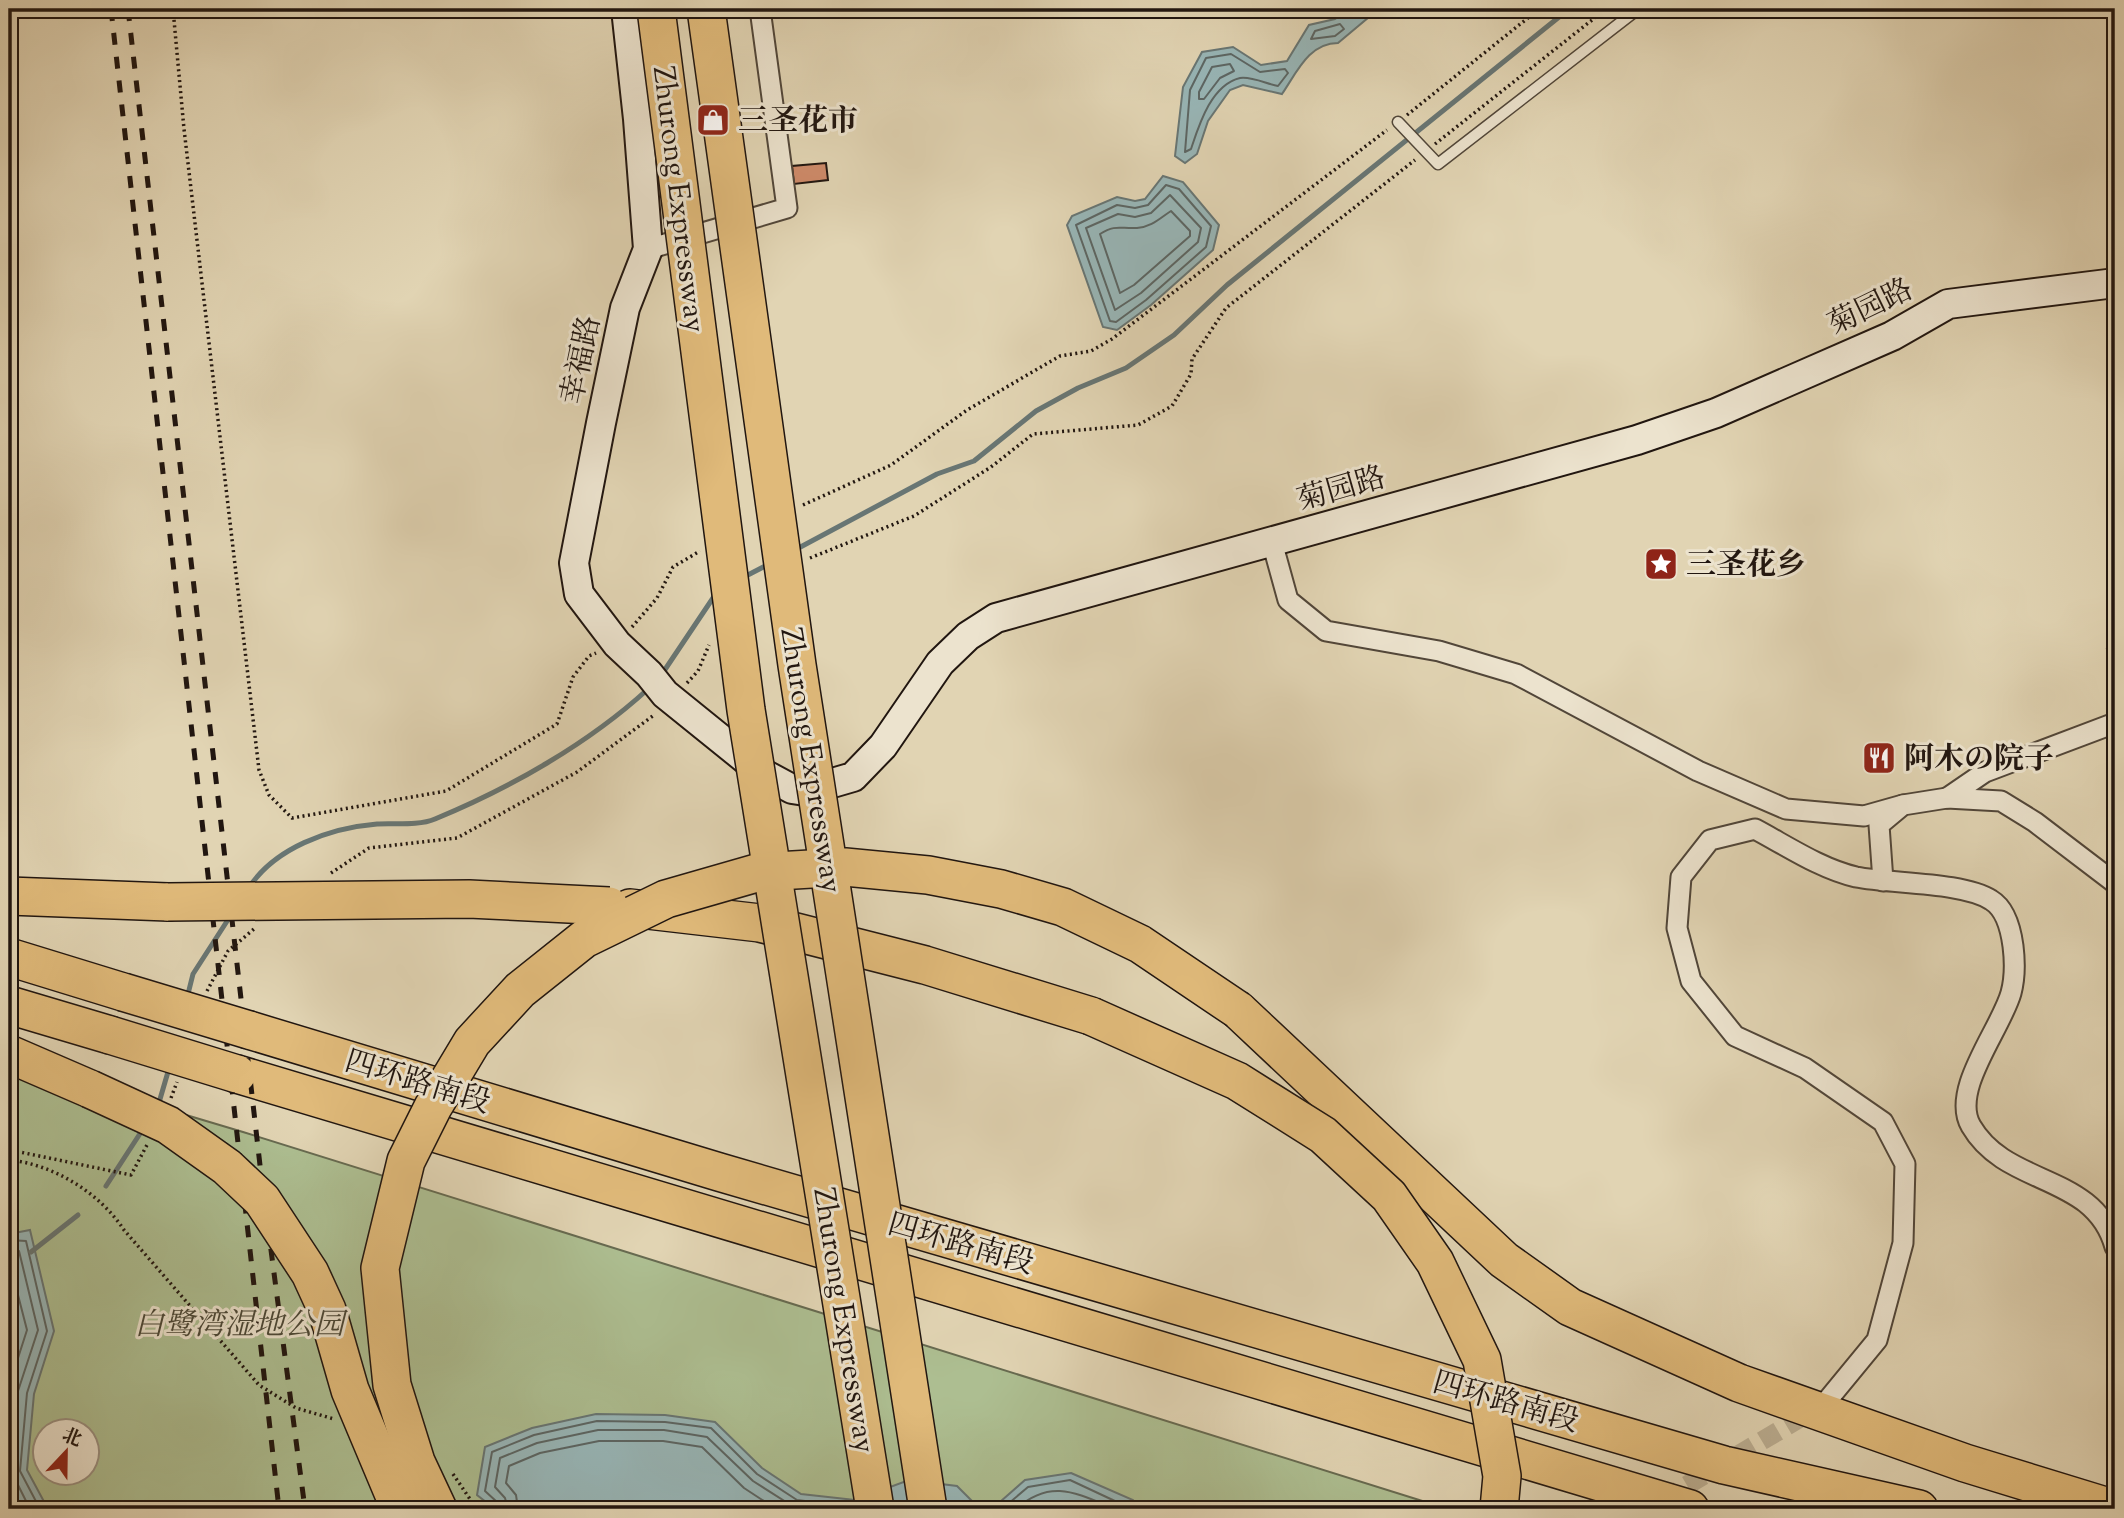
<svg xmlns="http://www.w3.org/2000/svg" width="2124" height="1518" font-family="'Sorts Mill Goudy','Noto Serif SC','Noto Serif JP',serif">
	<rect width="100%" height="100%" fill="#e1d4b3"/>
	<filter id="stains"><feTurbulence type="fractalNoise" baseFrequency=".00286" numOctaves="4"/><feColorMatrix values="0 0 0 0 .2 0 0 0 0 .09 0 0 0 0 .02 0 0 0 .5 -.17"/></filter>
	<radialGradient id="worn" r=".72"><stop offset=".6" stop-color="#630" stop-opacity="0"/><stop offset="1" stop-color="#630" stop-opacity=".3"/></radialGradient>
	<path fill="#adbe91" stroke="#676a50" stroke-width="2" fill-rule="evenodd" d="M9,1062L243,1132L1448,1509H9ZM46,1430H88V1472H46Z"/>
	<g fill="#98b6b7" stroke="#687674" stroke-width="2">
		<path d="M1348,9H1368L1369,17L1338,43C1309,43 1297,72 1282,94L1243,85L1230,90L1208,121L1197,154L1185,163L1175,156L1183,87L1202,52L1233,47L1261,65L1287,61L1309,25L1335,19Z"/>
		<path d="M1163,176L1183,182L1219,225L1213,250L1151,305L1117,330L1103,327L1067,225L1072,216L1117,197L1135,201L1145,199Z"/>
		<path d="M30,1230L54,1331L34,1394L27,1470L48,1509H9V1234Z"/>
		<path d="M596,1414L665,1415L715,1422L762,1468L801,1494L855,1500L909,1480L957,1486L980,1509H947L928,1502L905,1509H495L477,1495L485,1447L532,1428Z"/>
		<path d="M1071,1473L1133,1500L1141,1509H992L1025,1480Z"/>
	</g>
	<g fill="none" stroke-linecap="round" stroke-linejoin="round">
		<g stroke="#5c6664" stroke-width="2">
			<path d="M1340,24L1344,29L1335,36L1311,39L1315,31Z"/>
			<path d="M1231,54L1260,72L1285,69L1288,73L1278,86C1267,84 1251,76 1240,78C1211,85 1199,125 1191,149L1185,152L1190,90L1206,58Z"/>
			<path d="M1230,64L1234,71L1220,78L1204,99H1199V92L1212,67Z"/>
			<path d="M1166,185L1179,189L1211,226L1206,247L1146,300L1116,322L1110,321L1076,225L1117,205L1135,208L1148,205Z"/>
			<path d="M1170,195L1201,228L1198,242L1141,293L1115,310L1086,228L1118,214L1135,217L1151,213Z"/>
			<path d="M1171,211L1190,231V236L1134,285L1120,293L1100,234C1116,224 1120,229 1137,228C1152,227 1160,218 1171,211Z"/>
			<path d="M9,1240L26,1241L47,1331L27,1393L20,1471L40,1509"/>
			<path d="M9,1249L19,1251L38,1330L18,1391L11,1471L30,1509"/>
			<path d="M9,1260L27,1330L9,1386"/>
			<path d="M499,1509L497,1502L485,1491L492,1452L534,1435L597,1421L665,1422L711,1428L757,1474L797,1500L854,1507"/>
			<path d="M508,1509L505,1498L495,1487L500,1458L537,1443L598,1430H664L707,1437L753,1481L797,1509"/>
			<path d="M518,1509L516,1495L506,1483L509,1466L540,1453L599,1441H663L702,1447L744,1488L776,1509"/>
			<path d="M1002,1509L1028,1487L1070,1480L1132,1509"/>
			<path d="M1016,1509C1051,1478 1076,1493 1115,1509"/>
		</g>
		<g stroke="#687674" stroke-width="5">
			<path d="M793,551L937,474L974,461L1036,411L1078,388L1126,368L1174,335L1227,285L1569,9"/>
			<path d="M744,577L769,564"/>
			<path d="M660,677L717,592"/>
			<path d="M248,889C274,848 329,828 377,824C394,823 419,826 435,819C510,788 588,744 648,689"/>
			<path d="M187,998L193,974L231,915"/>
			<path d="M158,1106L170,1065"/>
			<path d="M106,1186L143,1129"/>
			<path d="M31,1252L78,1215"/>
		</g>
	</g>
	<g fill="#ce8a69" stroke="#211610" stroke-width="2">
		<path d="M826,163L828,180L794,184L792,166Z"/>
		<path d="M2115,647V681L2107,649Z"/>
	</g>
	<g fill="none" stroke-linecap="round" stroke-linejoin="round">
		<path stroke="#bbae92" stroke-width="19" stroke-dasharray="19 10" stroke-linecap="butt" d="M1662,1500L1814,1410"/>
		<defs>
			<path id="lane" d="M1398,122L1438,164L1638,9"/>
			<g id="street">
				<path d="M648,249L787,208L760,9"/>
				<path d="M1272,542L1288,600L1326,631L1439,651L1516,674L1698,771L1786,809L1864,816L1903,805"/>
				<path d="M1947,798L1985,772L2115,723"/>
				<path d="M1883,881L1879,825L1903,805L1947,798L2001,801L2035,822L2115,883"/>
				<path d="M1826,1402L1877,1340L1903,1243L1905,1164L1883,1122L1805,1068L1735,1036L1691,981L1677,928L1681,877L1710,840L1755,829C1787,846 1821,869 1856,877C1892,884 1963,882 1991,900C2006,909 2011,931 2013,946C2015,962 2015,978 2011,993C2001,1029 1950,1090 1971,1126C2007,1188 2094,1172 2115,1247"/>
			</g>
			<path id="secondary" d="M626,9L638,119L648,249L625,308L601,423L574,563L579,594L617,644L649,674L665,694L764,774L792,789L805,791L853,777L883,746L940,663L968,636L996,618L1637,440L1716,413L1892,336L1948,304L2115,283"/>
			<g id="highway">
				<path d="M9,896L168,902"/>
				<path d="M630,908L760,923L925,965L1091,1016"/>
				<path d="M9,957L123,992"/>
				<path d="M9,1005L110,1035"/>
				<path d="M1238,1010L1504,1260L1570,1307L1739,1383L1965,1463L2115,1509"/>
				<path d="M249,1030L719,1172L1724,1465L1919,1509"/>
				<path d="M9,1054L90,1089"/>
				<path d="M237,1074L1690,1509"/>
			</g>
		</defs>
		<use href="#lane" stroke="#514639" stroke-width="13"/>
		<use href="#street" stroke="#514639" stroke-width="23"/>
		<use href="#secondary" stroke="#211610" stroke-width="32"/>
		<use href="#highway" stroke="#211610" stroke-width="40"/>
		<g stroke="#211610" stroke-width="3.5" stroke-dasharray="2 3.5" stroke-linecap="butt">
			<path d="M173,9L184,129L259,770L269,795L292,818L446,791L557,724L573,677L589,656L596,653"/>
			<path d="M1407,115L1539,9"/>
			<path d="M1435,144L1606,9"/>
			<path d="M803,505L891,465L967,410L1060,356L1091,351L1112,339L1387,130"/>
			<path d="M810,558L914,516L991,467L1033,434L1138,425L1172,406L1191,374L1192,359L1226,308L1415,160"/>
			<path d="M632,627L657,598L673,567L700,551"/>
			<path d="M687,683L698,671L709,645"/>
			<path d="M331,873L369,848L457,838L577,772L654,715"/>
			<path d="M207,991L228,951L254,929"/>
			<path d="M171,1098L177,1082"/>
			<path d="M9,1160C53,1164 100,1193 124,1230L259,1385L296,1408L334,1419"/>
			<path d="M13,1160L15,1151L131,1175L147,1145"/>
			<path d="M453,1474L472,1502L482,1509"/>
		</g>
		<use href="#lane" stroke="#ece3ce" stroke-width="10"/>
		<use href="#street" stroke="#ece3ce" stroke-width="19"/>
		<use href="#secondary" stroke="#ece3ce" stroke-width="28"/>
		<use href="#highway" stroke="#e0ba7a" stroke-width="37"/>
		<g stroke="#211610" stroke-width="5" stroke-dasharray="12 12" stroke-linecap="butt">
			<path d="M111,9L279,1509"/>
			<path d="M128,9L261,1174L305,1509"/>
		</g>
		<defs>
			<g id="highway-bridge">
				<path d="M656,9L746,710L875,1509"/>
				<path d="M706,9L797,665L928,1509"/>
				<path d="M168,902L469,899L609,906"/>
				<path d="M123,992L249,1030"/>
				<path d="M1091,1016L1237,1081L1323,1135L1389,1196L1435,1262L1482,1360L1502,1476L1499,1509"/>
				<path d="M110,1035L237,1074"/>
				<path d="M90,1089L168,1125L227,1167L262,1200L310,1273L327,1310L350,1390L400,1509"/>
				<path d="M438,1509L416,1462L392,1385L380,1268L406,1161L433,1107L472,1042L520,990L584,939L666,899L760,872L845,867L928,875L1001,889L1063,907L1140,944L1238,1010"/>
			</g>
		</defs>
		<use href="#highway-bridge" stroke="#211610" stroke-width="40" stroke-linecap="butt"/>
		<use href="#highway-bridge" stroke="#e0ba7a" stroke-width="37"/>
	</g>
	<defs>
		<symbol id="shop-square" viewBox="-11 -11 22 22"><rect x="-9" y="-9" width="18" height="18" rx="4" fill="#8f2418" stroke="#ece3ce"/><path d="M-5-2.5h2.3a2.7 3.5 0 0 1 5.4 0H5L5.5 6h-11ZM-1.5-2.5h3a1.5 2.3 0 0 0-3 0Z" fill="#fff"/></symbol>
		<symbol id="sight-square" viewBox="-11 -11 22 22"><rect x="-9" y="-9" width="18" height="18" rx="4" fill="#8f2418" stroke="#ece3ce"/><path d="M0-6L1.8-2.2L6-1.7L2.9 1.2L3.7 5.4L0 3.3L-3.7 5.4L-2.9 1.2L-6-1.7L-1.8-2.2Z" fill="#fff"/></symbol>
		<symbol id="restaurant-square" viewBox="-11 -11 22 22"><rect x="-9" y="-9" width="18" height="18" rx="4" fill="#8f2418" stroke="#ece3ce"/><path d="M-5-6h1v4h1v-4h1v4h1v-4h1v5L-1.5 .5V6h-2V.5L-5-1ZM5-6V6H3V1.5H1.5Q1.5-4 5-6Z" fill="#fff"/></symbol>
	</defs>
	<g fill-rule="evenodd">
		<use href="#shop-square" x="694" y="101" width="38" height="38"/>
		<use href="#sight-square" x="1642" y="545" width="38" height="38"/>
		<use href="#restaurant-square" x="1860" y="739" width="38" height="38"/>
	</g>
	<g text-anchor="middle" stroke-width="6" stroke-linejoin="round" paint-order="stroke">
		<g font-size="30" font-weight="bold" fill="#211610" stroke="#ece3ce" text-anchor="start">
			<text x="738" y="130">三圣花市</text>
			<text x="1686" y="574">三圣花乡</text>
			<text x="1904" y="768">阿木の院子</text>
		</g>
		<g font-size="30" fill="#211610" stroke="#ece3ce">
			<text transform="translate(680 199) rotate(83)" y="10">Zhurong Expressway</text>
			<text transform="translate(1870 306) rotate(-26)" y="10">菊园路</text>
			<text transform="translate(580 360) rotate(-78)" y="10">幸福路</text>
			<text transform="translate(1341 488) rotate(-16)" y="10">菊园路</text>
			<text transform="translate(812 760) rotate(81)" y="10">Zhurong Expressway</text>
			<text transform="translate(418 1081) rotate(17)" y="10">四环路南段</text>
			<text transform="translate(961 1243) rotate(16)" y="10">四环路南段</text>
			<text transform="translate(845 1320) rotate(81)" y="10">Zhurong Expressway</text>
			<text transform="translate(1506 1401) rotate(16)" y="10">四环路南段</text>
		</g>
		<g font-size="30" font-style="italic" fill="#4b4837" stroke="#ece3ce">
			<text x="239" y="1334">白鹭湾湿地公园</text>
		</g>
	</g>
	<rect width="2124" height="1518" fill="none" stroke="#e1d4b3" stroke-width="35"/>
	<rect x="10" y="10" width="2103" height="1497" fill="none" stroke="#211610" stroke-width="3.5"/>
	<rect x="18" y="18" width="2089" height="1483" fill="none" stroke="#211610" stroke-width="2"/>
	<g transform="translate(66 1452) rotate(22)"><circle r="33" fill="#ece3ce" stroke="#9b9182" stroke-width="2"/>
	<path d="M0-5L12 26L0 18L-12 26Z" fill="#8f2418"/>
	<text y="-10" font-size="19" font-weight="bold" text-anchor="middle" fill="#211610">北</text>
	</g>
	<rect width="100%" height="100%" filter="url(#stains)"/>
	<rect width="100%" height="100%" fill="url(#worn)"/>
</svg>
